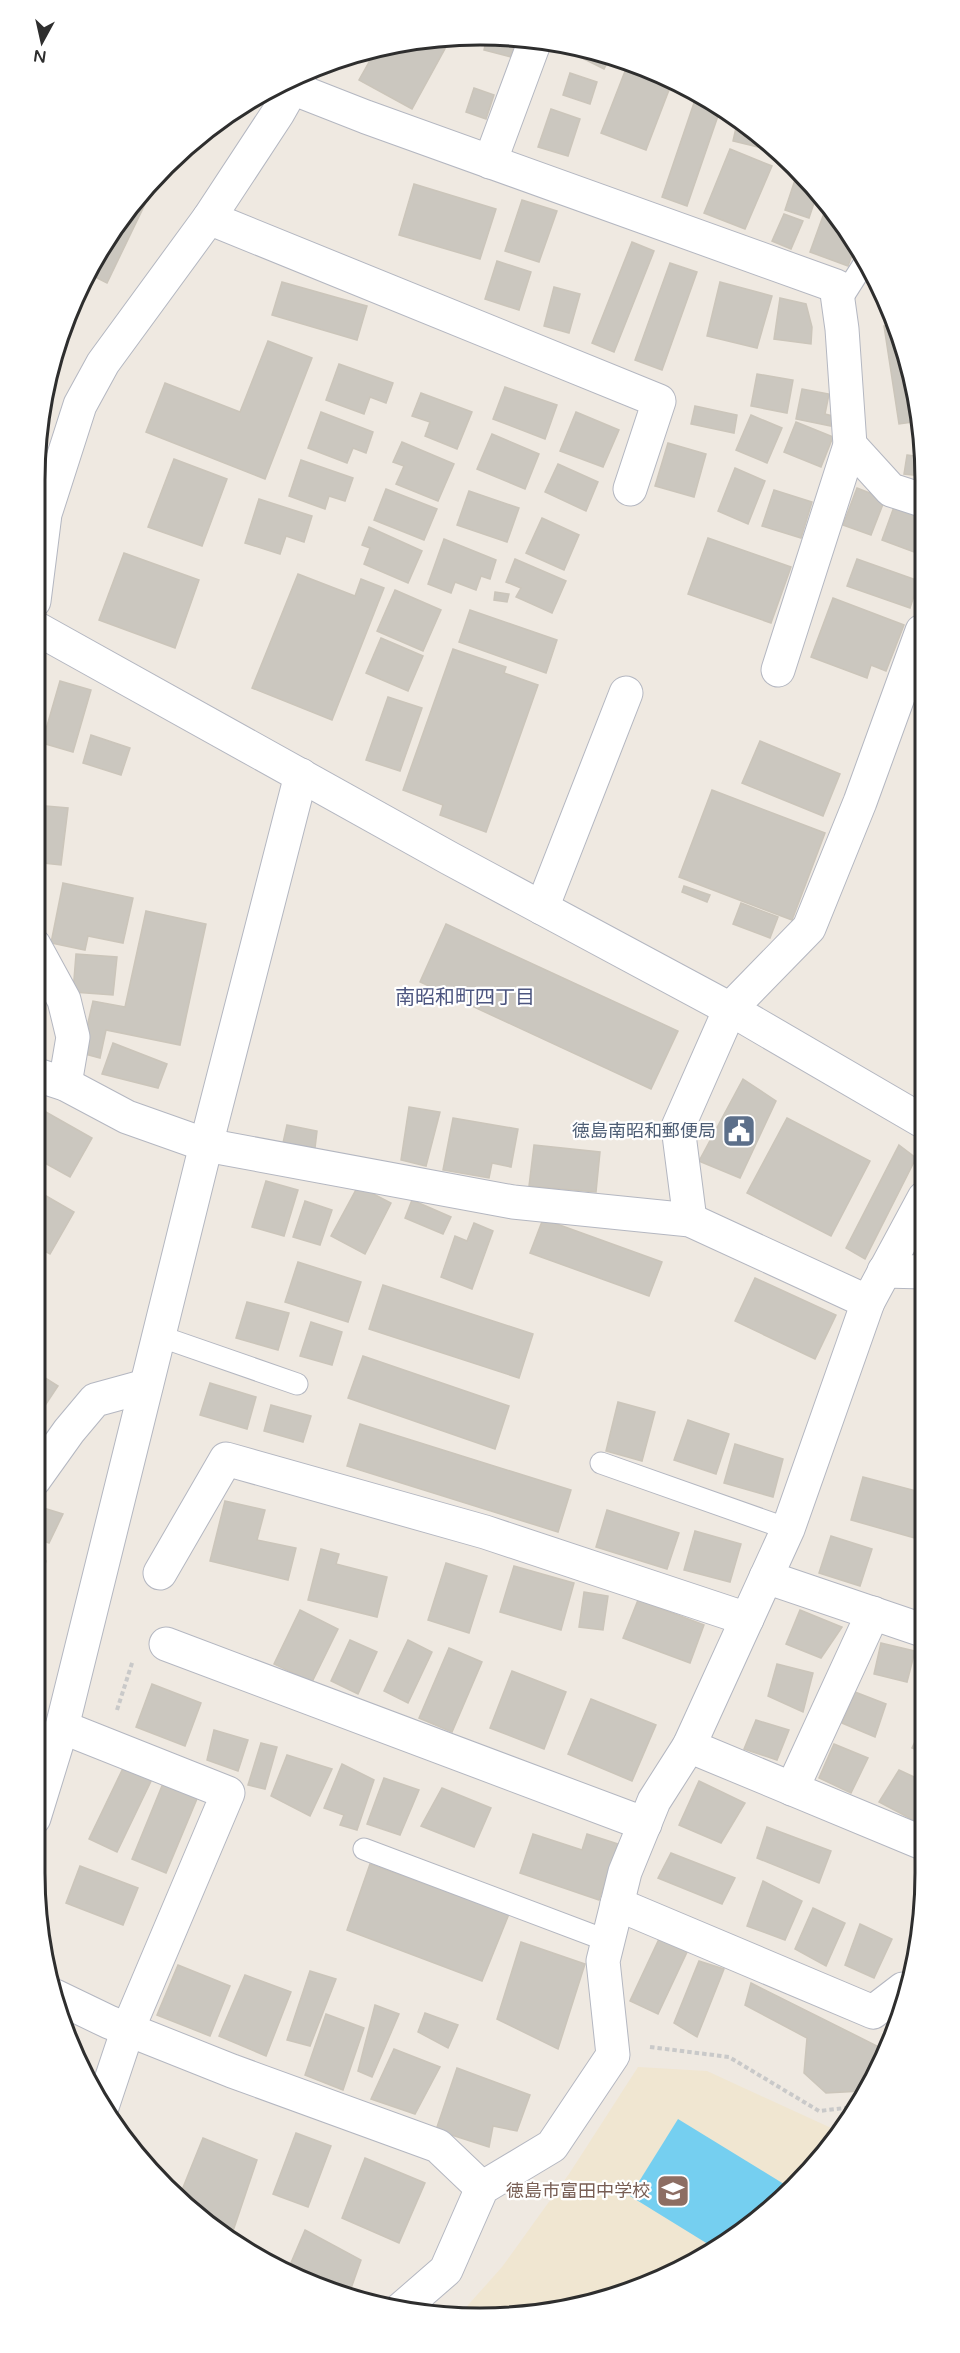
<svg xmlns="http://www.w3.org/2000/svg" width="960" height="2353" font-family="'Varela Round','Noto Sans JP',sans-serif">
	<rect width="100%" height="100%" fill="#efe9e1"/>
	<path fill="#f0e6d1" d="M638,2067L707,2071L840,2132L833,2144L774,2208L703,2259L567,2310L461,2313L502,2267L569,2174Z"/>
	<path fill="#75cff0" d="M678,2119L792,2189L774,2208L716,2249L630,2196Z"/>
	<g fill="#cbc7bf" stroke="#cbc5ba" stroke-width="1.5">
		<path d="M487,37L516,38L511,57L484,50Z"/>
		<path d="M434,38L447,45L412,109L359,80L377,48Z"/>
		<path d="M564,44L611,55L604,69L562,48Z"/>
		<path d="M629,61L672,82L646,150L601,133Z"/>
		<path d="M570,73L597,82L590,104L563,95Z"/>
		<path d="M474,88L494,95L486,119L466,112Z"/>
		<path d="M697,94L721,107L687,206L662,197Z"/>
		<path d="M551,109L580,119L568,156L538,147Z"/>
		<path d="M738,119L774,151L733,141Z"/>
		<path d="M730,149L772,166L745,229L704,213Z"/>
		<path d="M798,171L818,191L809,218L785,210Z"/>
		<path d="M156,176L158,177L107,283L87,273L94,258L145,187Z"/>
		<path d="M414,184L496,209L480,259L399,235Z"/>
		<path d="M522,200L557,211L539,262L505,251Z"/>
		<path d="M784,214L803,221L791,249L772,241Z"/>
		<path d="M823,216L839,222L855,247L848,266L810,252Z"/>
		<path d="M632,242L654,251L614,352L592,343Z"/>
		<path d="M497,261L531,272L519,310L485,299Z"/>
		<path d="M670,263L697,272L662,370L635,360Z"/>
		<path d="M282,282L367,306L357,340L272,315Z"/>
		<path d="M720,282L772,296L757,348L707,336Z"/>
		<path d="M554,287L580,294L569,333L544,326Z"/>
		<path d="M780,298L806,304L812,327L811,344L774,339Z"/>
		<path d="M892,325L921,421L899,424L884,326Z"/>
		<path d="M268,341L312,358L265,479L146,432L165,383L240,412Z"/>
		<path d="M339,364L393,383L386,403L370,397L364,414L326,400Z"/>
		<path d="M757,374L793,380L787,413L751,406Z"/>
		<path d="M505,387L557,405L545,439L493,419Z"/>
		<path d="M802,389L829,394L825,414L833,416L831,426L796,419Z"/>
		<path d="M421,393L472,412L457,449L425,436L430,422L412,416Z"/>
		<path d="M695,406L737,415L734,433L691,424Z"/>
		<path d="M321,412L373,432L366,453L353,448L347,463L308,448Z"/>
		<path d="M576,412L619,430L603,467L560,451Z"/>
		<path d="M751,415L782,428L767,463L736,450Z"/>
		<path d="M796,422L833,437L821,467L784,452Z"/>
		<path d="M492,434L539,454L525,489L477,469Z"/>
		<path d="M402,442L454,464L438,501L396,484L404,466L393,462Z"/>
		<path d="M668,443L706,454L694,497L655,486Z"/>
		<path d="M907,455L922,457V476L904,474Z"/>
		<path d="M174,459L227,479L202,546L148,527Z"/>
		<path d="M301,460L353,478L345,501L329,496L325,509L289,496Z"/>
		<path d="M558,464L598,482L586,511L545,492Z"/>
		<path d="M735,468L765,481L748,524L718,511Z"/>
		<path d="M857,488L885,499L871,535L843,525Z"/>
		<path d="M386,489L437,509L424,540L374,520Z"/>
		<path d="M774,490L812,502L801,538L762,526Z"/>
		<path d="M469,491L519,508L507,542L457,525Z"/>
		<path d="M259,499L312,516L304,542L286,536L280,554L245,543Z"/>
		<path d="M895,504L922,514V555L882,540Z"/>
		<path d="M542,518L579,535L564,570L526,553Z"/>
		<path d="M369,527L422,551L408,583L364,564L370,548L362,545Z"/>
		<path d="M708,538L791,567L771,623L688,594Z"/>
		<path d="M444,539L496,560L490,579L481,576L476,590L455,582L451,593L428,584Z"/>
		<path d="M124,553L199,580L175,648L99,620Z"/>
		<path d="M515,559L566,581L552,613L516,597L521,588L506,582Z"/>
		<path d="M857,559L919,581L910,608L847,586Z"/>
		<path d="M298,574L355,596L361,579L384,588L332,720L252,688Z"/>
		<path d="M395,590L441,610L423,651L377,631Z"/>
		<path d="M495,592L509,594L507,602L494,600Z"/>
		<path d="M833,598L904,625L886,671L871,665L867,678L811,657Z"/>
		<path d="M470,610L557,640L546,673L459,642Z"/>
		<path d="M381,638L423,656L408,691L366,673Z"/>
		<path d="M453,649L506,667L504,673L538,685L486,832L440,815L443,805L403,790Z"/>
		<path d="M60,681L91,690L73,752L42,743Z"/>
		<path d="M388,697L422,708L400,771L366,760Z"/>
		<path d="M91,735L130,748L121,775L83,763Z"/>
		<path d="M760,741L840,774L823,816L742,783Z"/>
		<path d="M712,790L825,833L792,920L679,877Z"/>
		<path d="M34,805L68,808L61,865L34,862Z"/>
		<path d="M63,883L133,898L123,943L88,936L85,950L51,943Z"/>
		<path d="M684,886L710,895L707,902L682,892Z"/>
		<path d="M741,903L778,917L770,938L733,924Z"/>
		<path d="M146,911L206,924L180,1045L106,1030L100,1058L81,1053L93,1001L125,1007Z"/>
		<path d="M446,924L678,1031L651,1089L420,982Z"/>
		<path d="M76,954L117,957L113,995L73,992Z"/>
		<path d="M34,1003L42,1004L34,1052Z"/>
		<path d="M113,1043L167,1064L158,1088L102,1074Z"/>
		<path d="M743,1079L776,1101L740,1178L699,1161Z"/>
		<path d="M37,1107L92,1138L70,1177L34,1157V1112Z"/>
		<path d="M409,1107L440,1112L426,1166L401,1160Z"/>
		<path d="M453,1118L518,1129L511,1167L492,1163L489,1178L443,1170Z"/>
		<path d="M787,1118L870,1161L831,1236L747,1193Z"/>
		<path d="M287,1125L317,1131L315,1148L283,1143Z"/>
		<path d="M534,1145L600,1152L596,1192L529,1186Z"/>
		<path d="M899,1145L916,1158L865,1259L846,1248Z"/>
		<path d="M266,1181L298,1190L284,1236L252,1227Z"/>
		<path d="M358,1186L391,1203L365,1254L331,1236Z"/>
		<path d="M34,1189L74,1212L50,1254L34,1245Z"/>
		<path d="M412,1200L451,1217L443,1234L405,1218Z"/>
		<path d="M305,1201L332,1210L320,1245L293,1237Z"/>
		<path d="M543,1219L662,1262L649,1296L530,1253Z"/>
		<path d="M474,1223L493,1231L472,1289L441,1277L455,1236L467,1241Z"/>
		<path d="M298,1262L361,1282L348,1322L285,1302Z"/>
		<path d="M755,1278L836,1315L815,1359L735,1321Z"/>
		<path d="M383,1285L533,1334L519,1378L369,1329Z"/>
		<path d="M247,1302L289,1313L278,1350L236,1338Z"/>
		<path d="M311,1322L342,1332L332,1365L300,1356Z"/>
		<path d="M363,1356L509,1406L495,1449L348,1398Z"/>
		<path d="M34,1371L58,1386L34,1422Z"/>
		<path d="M210,1383L256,1397L247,1429L200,1415Z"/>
		<path d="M618,1402L655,1412L642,1461L606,1451Z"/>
		<path d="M271,1405L311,1416L303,1442L264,1431Z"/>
		<path d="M688,1420L729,1434L716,1474L674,1460Z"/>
		<path d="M360,1424L571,1490L558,1532L347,1466Z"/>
		<path d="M735,1444L783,1459L773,1497L724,1483Z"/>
		<path d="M863,1477L924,1493L925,1532L922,1540L851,1520Z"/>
		<path d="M225,1501L265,1510L257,1540L296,1548L288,1580L210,1561Z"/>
		<path d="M37,1506L63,1514L49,1543L34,1537V1512Z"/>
		<path d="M607,1510L679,1533L667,1569L596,1547Z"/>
		<path d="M695,1531L741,1544L730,1582L684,1570Z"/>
		<path d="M831,1536L872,1549L860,1586L819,1573Z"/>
		<path d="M321,1549L339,1554L336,1564L387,1577L377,1617L308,1600Z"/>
		<path d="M34,1557L46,1561L34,1604Z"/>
		<path d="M446,1563L487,1576L469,1633L428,1620Z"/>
		<path d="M514,1566L574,1583L561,1630L500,1612Z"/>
		<path d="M584,1592L608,1596L603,1630L579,1627Z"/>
		<path d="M638,1600L704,1625L690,1663L623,1638Z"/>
		<path d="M300,1610L338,1629L312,1682L274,1664Z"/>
		<path d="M800,1610L842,1627L821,1658L786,1644Z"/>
		<path d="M350,1640L377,1652L358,1694L331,1681Z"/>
		<path d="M408,1640L432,1652L408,1703L384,1691Z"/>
		<path d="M881,1643L915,1651L907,1682L874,1674Z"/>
		<path d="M449,1648L482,1662L452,1732L419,1718Z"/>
		<path d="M777,1664L813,1673L803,1712L768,1696Z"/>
		<path d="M512,1671L566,1692L544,1749L490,1728Z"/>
		<path d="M152,1684L201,1703L185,1746L136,1727Z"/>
		<path d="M855,1692L886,1704L875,1737L842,1723Z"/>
		<path d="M591,1699L656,1725L632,1781L568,1754Z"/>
		<path d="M756,1720L789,1730L777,1760L744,1749Z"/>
		<path d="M925,1721V1754L912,1748Z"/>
		<path d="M214,1730L248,1740L238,1771L207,1760Z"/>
		<path d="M261,1743L277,1747L265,1789L248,1785Z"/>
		<path d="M834,1744L868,1758L851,1793L819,1778Z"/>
		<path d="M287,1755L332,1769L310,1816L271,1796Z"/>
		<path d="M126,1762L154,1775L117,1852L89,1839Z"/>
		<path d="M342,1764L374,1780L357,1830L340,1825L344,1815L324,1808Z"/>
		<path d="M899,1770L925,1782V1802L915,1821L879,1802Z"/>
		<path d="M384,1778L419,1790L400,1835L367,1824Z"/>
		<path d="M164,1781L199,1794L166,1873L132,1859Z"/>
		<path d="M699,1781L745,1803L721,1843L679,1825Z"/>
		<path d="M442,1788L491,1808L474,1847L421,1826Z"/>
		<path d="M767,1827L831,1851L819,1883L757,1858Z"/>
		<path d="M533,1834L582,1850L587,1834L618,1844L599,1900L520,1873Z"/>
		<path d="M671,1853L735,1878L722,1904L658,1878Z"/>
		<path d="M370,1864L509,1914L482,1981L347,1930Z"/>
		<path d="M80,1866L138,1888L123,1925L66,1903Z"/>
		<path d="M763,1881L802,1901L785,1940L747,1926Z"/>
		<path d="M813,1908L845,1923L826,1966L795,1949Z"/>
		<path d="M860,1924L892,1939L874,1978L845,1965Z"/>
		<path d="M659,1939L687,1952L658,2014L630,2001Z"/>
		<path d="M521,1942L585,1964L558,2049L497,2019Z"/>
		<path d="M699,1961L724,1969L697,2037L674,2023Z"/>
		<path d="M178,1965L230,1986L210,2036L157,2015Z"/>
		<path d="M310,1971L336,1979L310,2046L287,2040Z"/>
		<path d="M245,1975L291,1992L266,2056L219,2036Z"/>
		<path d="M751,1983L881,2048L862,2091L826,2093L804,2073L807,2038L745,2005Z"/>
		<path d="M375,2005L399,2014L372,2077L358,2071Z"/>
		<path d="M425,2013L458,2025L448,2048L418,2032Z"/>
		<path d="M326,2014L364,2028L343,2090L305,2075Z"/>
		<path d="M394,2049L440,2067L415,2114L371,2099Z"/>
		<path d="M457,2068L530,2095L517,2131L493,2126L489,2147L436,2130Z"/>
		<path d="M296,2133L331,2146L308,2207L273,2194Z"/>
		<path d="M203,2138L257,2160L231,2237L180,2195Z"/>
		<path d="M365,2158L425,2183L399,2243L342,2218Z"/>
		<path d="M305,2230L361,2260L348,2297L337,2295L287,2272Z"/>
		<path d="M236,2241L270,2258L267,2263L258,2259Z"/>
	</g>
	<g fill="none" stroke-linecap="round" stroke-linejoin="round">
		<defs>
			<g id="lane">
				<path d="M839,303L865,262"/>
				<path d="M159,1336L297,1384"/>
				<path d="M601,1463L788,1529"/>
				<path d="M364,1849L608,1941"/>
			</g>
			<g id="street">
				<path d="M292,88L366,117L836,286L842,329L850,445L778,670"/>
				<path d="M490,162L536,38"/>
				<path d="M209,218L659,401L630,489"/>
				<path d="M850,445L891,490L922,500"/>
				<path d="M542,908L626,693"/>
				<path d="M34,945L64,1000L73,1037L65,1084"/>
				<path d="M34,1074L65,1084L127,1117L206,1145L513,1202L690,1220L868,1302"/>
				<path d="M690,1220L678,1127L730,1009L809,928L860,802L922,631"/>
				<path d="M884,1271L924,1272"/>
				<path d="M34,1480L69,1431L95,1400L146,1386"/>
				<path d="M160,1573L226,1459L485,1532L747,1619"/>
				<path d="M766,1577L925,1631"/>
				<path d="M166,1644L645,1824"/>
				<path d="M62,1727L228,1793L128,2029L102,2107"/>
				<path d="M689,1746L925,1844"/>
				<path d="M792,1789L873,1613"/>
				<path d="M617,1904L873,2012L903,1989H906"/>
				<path d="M55,1996L109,2022L232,2071L438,2146L482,2188"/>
				<path d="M400,2310L446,2270L482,2188L552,2146L613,2055L603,1961L625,1872L654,1801L689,1746L788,1529L868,1302L924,1198"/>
			</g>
			<g id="secondary">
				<path d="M34,601L45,514L80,405L103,363L209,218L278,113L300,74"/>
				<path d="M34,627L449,858L730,1009L924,1122"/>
				<path d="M34,1818L62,1727L206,1145L301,775"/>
			</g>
		</defs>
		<use href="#lane" stroke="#b4b7c1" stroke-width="23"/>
		<use href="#street" stroke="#b4b7c1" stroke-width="35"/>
		<use href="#secondary" stroke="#b4b7c1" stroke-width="35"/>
		<g stroke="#c9c9c9" stroke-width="4" stroke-dasharray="4.5 3" stroke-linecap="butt">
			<path d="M117,1710L133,1660"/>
			<path d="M650,2047L729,2057L819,2111L853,2107"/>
		</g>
		<use href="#lane" stroke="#fff" stroke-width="21"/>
		<use href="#street" stroke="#fff" stroke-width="33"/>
		<use href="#secondary" stroke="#fff" stroke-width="33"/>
	</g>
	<defs>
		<symbol id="civic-square" viewBox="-11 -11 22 22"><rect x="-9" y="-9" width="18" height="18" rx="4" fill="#5c6f8a" stroke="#fff"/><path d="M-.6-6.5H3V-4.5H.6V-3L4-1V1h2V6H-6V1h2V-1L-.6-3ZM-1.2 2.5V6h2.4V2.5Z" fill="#fff"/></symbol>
		<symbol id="school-square" viewBox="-11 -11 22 22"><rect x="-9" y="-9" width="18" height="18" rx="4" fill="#8d6e63" stroke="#fff"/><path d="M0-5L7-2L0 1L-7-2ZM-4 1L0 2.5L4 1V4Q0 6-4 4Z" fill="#fff"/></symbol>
	</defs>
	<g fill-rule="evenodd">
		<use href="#civic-square" x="720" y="1112" width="38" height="38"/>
		<use href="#school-square" x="654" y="2172" width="38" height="38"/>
	</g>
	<g text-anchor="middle" stroke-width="4.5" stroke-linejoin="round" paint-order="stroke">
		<g font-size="18" fill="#4e5e75" stroke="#fff" text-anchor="end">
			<text x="716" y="1137">徳島南昭和郵便局</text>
		</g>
		<g font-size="18" fill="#785e54" stroke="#fff" text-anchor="end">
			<text x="650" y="2197">徳島市富田中学校</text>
		</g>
		<g font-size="20" fill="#4d5680" stroke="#fff">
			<text x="465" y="1004">南昭和町四丁目</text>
		</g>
	</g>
	<path d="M0 0H960V2353H0ZM480 45H480A435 435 0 0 1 915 480V1873A435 435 0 0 1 480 2308H480A435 435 0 0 1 45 1873V480A435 435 0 0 1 480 45Z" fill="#fff" fill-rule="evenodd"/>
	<path fill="none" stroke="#2e2e2e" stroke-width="3" d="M480 45H480A435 435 0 0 1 915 480V1873A435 435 0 0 1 480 2308H480A435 435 0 0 1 45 1873V480A435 435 0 0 1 480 45Z"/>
	<g transform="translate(42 42) rotate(188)" stroke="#ffffff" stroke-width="4.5" paint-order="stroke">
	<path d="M0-4.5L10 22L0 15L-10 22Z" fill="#2e2e2e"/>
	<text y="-9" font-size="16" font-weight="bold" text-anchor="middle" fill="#2e2e2e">N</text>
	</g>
</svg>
